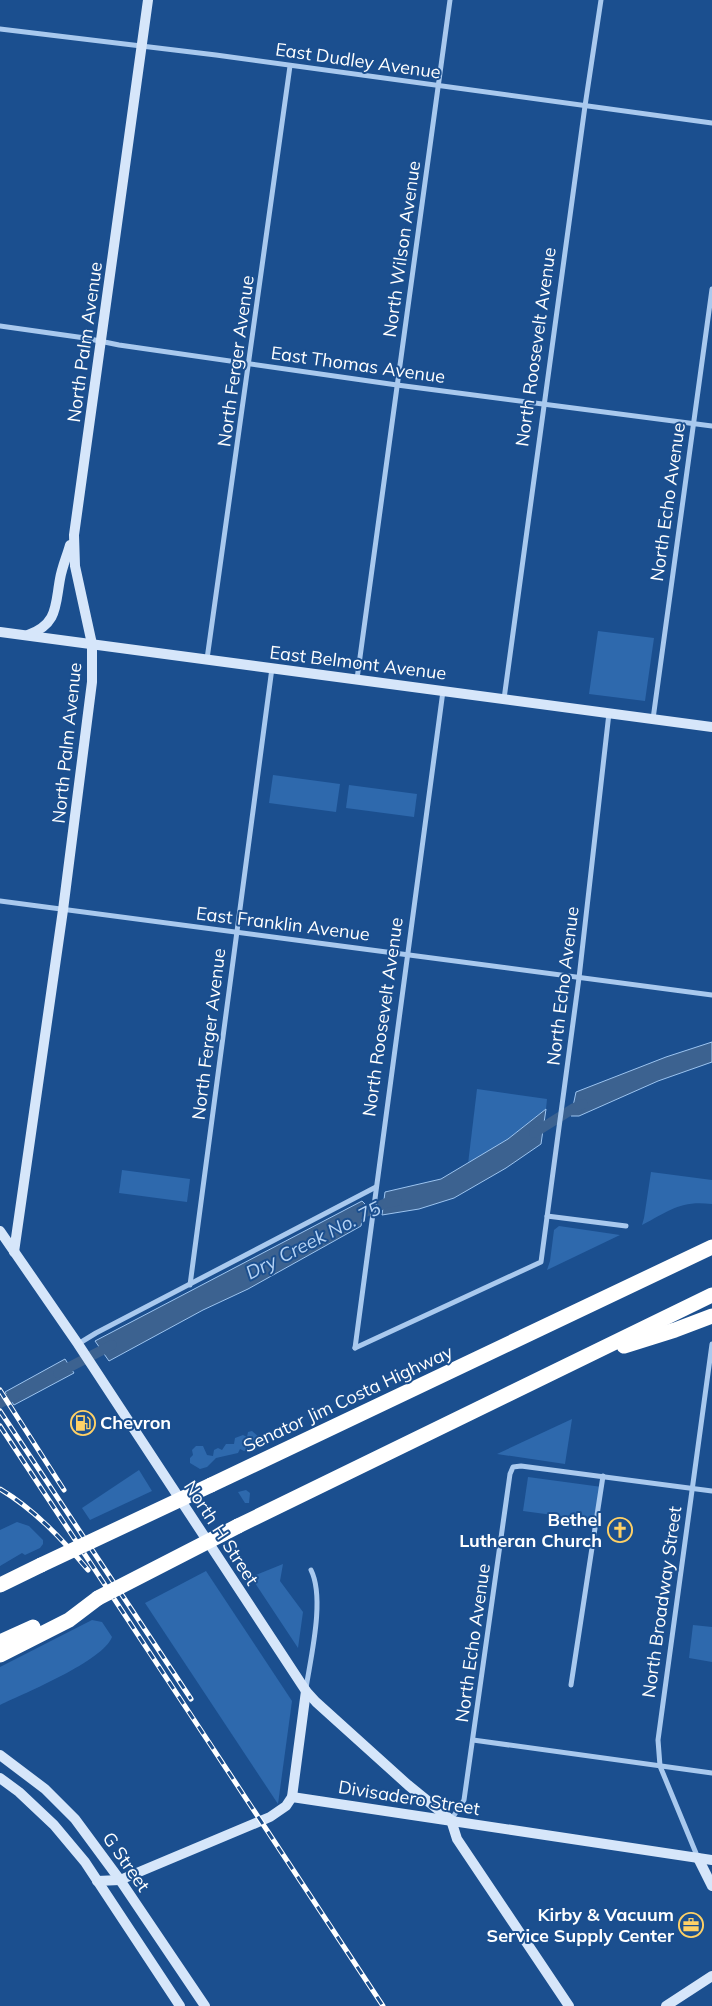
<svg xmlns="http://www.w3.org/2000/svg" width="712" height="2006" font-family="Mulish,sans-serif">
	<rect width="100%" height="100%" fill="#1b4f8f"/>
	<g fill="#2e69ad">
		<path d="M598,631L654,638L645,701L589,694Z"/>
		<path d="M273,775L340,784L336,812L269,803Z"/>
		<path d="M349,785L417,794L414,817L346,808Z"/>
		<path d="M477,1089L547,1099L546,1109L508,1139L468,1164Z"/>
		<path d="M122,1170L190,1179L187,1202L119,1193Z"/>
		<path d="M651,1172L712,1180V1204C680,1200 669,1211 642,1225L644,1218Z"/>
		<path d="M559,1226L620,1235L547,1270L550,1261L554,1230Z"/>
		<path d="M572,1419L565,1464L497,1454Z"/>
		<path d="M252,1431L260,1438L258,1443L252,1442L249,1448L244,1451L240,1449L238,1453L216,1458L207,1467L200,1469L190,1463V1458L193,1455L192,1450L196,1446H203L207,1455L213,1456L214,1450L218,1448L222,1450L226,1444H234L235,1438L243,1435L247,1437L248,1432Z"/>
		<path d="M139,1470L152,1491L90,1520L82,1508Z"/>
		<path d="M528,1477L602,1487L597,1521L523,1511Z"/>
		<path d="M246,1490L250,1493L249,1503H245L238,1492Z"/>
		<path d="M17,1522L29,1526L43,1540V1544L40,1548L25,1555L22,1553L0,1566V1530Z"/>
		<path d="M283,1564L280,1581L303,1612L298,1648L251,1577Z"/>
		<path d="M206,1571L292,1701L278,1804L145,1603Z"/>
		<path d="M92,1620L102,1622L112,1637C103,1661 25,1693 0,1705V1667Z"/>
		<path d="M693,1625L712,1627V1662L689,1658Z"/>
	</g>
	<g fill="#3c6290" stroke="#9cc4f0">
		<path d="M712,1042V1062L658,1081L579,1116H571L576,1092L666,1057Z"/>
		<path d="M546,1109L541,1144L506,1168L454,1198L419,1209L382,1215L385,1192L441,1179L508,1139Z"/>
		<path d="M362,1201L365,1204L361,1226L248,1289L203,1310L109,1361L95,1341Z"/>
		<path d="M65,1359L74,1373L14,1405L5,1392Z"/>
	</g>
	<g fill="none" stroke-linecap="round" stroke-linejoin="round">
		<g stroke="#3c6290" stroke-width="10">
			<path d="M534,1133L574,1108L583,1104"/>
			<path d="M352,1218L386,1203L397,1201"/>
			<path d="M58,1373L112,1345"/>
			<path d="M0,1403L21,1392"/>
		</g>
		<g stroke="#a9c9ee" stroke-width="5">
			<path d="M0,29L216,55L712,123"/>
			<path d="M0,326L85,338L119,345L397,385L712,426"/>
			<path d="M207,659L290,66"/>
			<path d="M357,679L450,0"/>
			<path d="M504,699L585,106L601,0"/>
			<path d="M653,719L712,289"/>
			<path d="M0,901C237,933 475,963 712,995"/>
			<path d="M547,1216L626,1226"/>
			<path d="M190,1285L272,668"/>
			<path d="M78,1344L96,1333L376,1187"/>
			<path d="M355,1348L541,1262L579,978L609,713"/>
			<path d="M355,1348L443,691"/>
			<path d="M571,1685L603,1476"/>
			<path d="M306,1688C311,1656 325,1598 311,1570"/>
			<path d="M473,1740L712,1773"/>
			<path d="M451,1820L464,1800L510,1474L513,1467L521,1466L712,1491"/>
			<path d="M698,1858L660,1766L658,1740L712,1344"/>
		</g>
		<g stroke="#d6e6fa" stroke-width="10">
			<path d="M0,632L712,727"/>
			<path d="M28,635C58,624 55,606 60,579C62,567 67,556 70,545"/>
			<path d="M0,1231L78,1344L306,1691L316,1702L408,1785L451,1820"/>
			<path d="M14,1252L63,910L92,682V644L75,566L74,535L148,0"/>
			<path d="M0,1755L45,1789L75,1819L120,1880L205,2006"/>
			<path d="M0,1778L19,1792L54,1825L85,1862L180,2006"/>
			<path d="M292,1797L712,1860"/>
			<path d="M451,1820L457,1839L569,2006"/>
			<path d="M698,1858L712,1886"/>
			<path d="M97,1881L120,1880L270,1817L286,1806L292,1797L306,1691"/>
			<path d="M666,2006L712,1976"/>
		</g>
		<g stroke="#fff" stroke-width="15">
			<path d="M624,1346L675,1330L712,1316"/>
			<path d="M211,1485L712,1247"/>
			<path d="M238,1526L712,1295"/>
			<path d="M0,1585L41,1565"/>
			<path d="M0,1642L33,1627"/>
			<path d="M0,1655L69,1620L98,1598"/>
		</g>
		<defs>
			<g id="rail">
				<path d="M0,1390L64,1490"/>
				<path d="M0,1411L191,1699"/>
				<path d="M0,1426L383,2006"/>
				<path d="M0,1489C35,1510 62,1539 88,1570"/>
			</g>
		</defs>
		<use href="#rail" stroke="#fff" stroke-width="5"/>
		<use href="#rail" stroke="#1b4f8f" stroke-width="3" stroke-dasharray="9" stroke-linecap="butt"/>
		<g stroke="#fff" stroke-width="15">
			<path d="M41,1565L211,1485"/>
			<path d="M98,1598L238,1526"/>
		</g>
	</g>
	<defs>
		<symbol id="fuel-ring" viewBox="-11 -11 22 22"><circle r="9.5" fill="#1b4f8f" stroke="#ffd166" stroke-width="1.5"/><path d="M-5.5-6h7V0h2V4h1.3V-2.5L3-4.5l.8-.8L6-3V5H2.5V1h-1V6h-7ZM-4.2-4.7v3.2H.2V-4.7Z" fill="#ffd166"/></symbol>
		<symbol id="church-ring" viewBox="-11 -11 22 22"><circle r="9.5" fill="#1b4f8f" stroke="#ffd166" stroke-width="1.5"/><path d="M-1.2-6h2.4v3.5h3.3v2.4h-3.3V6h-2.4V-.1h-3.3v-2.4h3.3Z" fill="#ffd166"/></symbol>
		<symbol id="office-ring" viewBox="-11 -11 22 22"><circle r="9.5" fill="#1b4f8f" stroke="#ffd166" stroke-width="1.5"/><path d="M-6-3h4V-5.5h4V-3h4V5H-6ZM-1-4.5V-3h2v-1.5ZM-6 0V1H6V0Z" fill="#ffd166"/></symbol>
	</defs>
	<g fill-rule="evenodd">
		<use href="#fuel-ring" x="69" y="1409" width="28" height="28"/>
		<use href="#church-ring" x="606" y="1516" width="28" height="28"/>
		<use href="#office-ring" x="677" y="1911" width="28" height="28"/>
	</g>
	<g text-anchor="middle" stroke-width="4" stroke-linejoin="round" paint-order="stroke">
		<g font-size="18" fill="#fff" stroke="#1b4f8f">
			<text transform="translate(358 61) rotate(8)" y="6">East Dudley Avenue</text>
			<text transform="translate(402 249) rotate(-82)" y="6">North Wilson Avenue</text>
			<text transform="translate(85 342) rotate(-82)" y="6">North Palm Avenue</text>
			<text transform="translate(536 347) rotate(-82)" y="6">North Roosevelt Avenue</text>
			<text transform="translate(236 361) rotate(-82)" y="6">North Ferger Avenue</text>
			<text transform="translate(358 365) rotate(8)" y="6">East Thomas Avenue</text>
			<text transform="translate(668 502) rotate(-82)" y="6">North Echo Avenue</text>
			<text transform="translate(358 663) rotate(7)" y="6">East Belmont Avenue</text>
			<text transform="translate(67 743) rotate(-84)" y="6">North Palm Avenue</text>
			<text transform="translate(283 924) rotate(7)" y="6">East Franklin Avenue</text>
			<text transform="translate(563 986) rotate(-83)" y="6">North Echo Avenue</text>
			<text transform="translate(383 1017) rotate(-82)" y="6">North Roosevelt Avenue</text>
			<text transform="translate(209 1034) rotate(-83)" y="6">North Ferger Avenue</text>
			<text transform="translate(348 1399) rotate(-25)" y="6">Senator Jim Costa Highway</text>
			<text transform="translate(221 1533) rotate(57)" y="6">North H Street</text>
			<text transform="translate(662 1602) rotate(-82)" y="6">North Broadway Street</text>
			<text transform="translate(473 1643) rotate(-82)" y="6">North Echo Avenue</text>
			<text transform="translate(409 1798) rotate(9)" y="6">Divisadero Street</text>
			<text transform="translate(126 1862) rotate(55)" y="6">G Street</text>
		</g>
		<g font-size="18" font-weight="bold" fill="#fff" stroke="#1b4f8f" text-anchor="end">
			<text x="100" y="1429" text-anchor="start">Chevron</text>
			<text x="602" y="1526">Bethel<tspan x="602" dy="21">Lutheran Church</tspan></text>
			<text x="674" y="1921">Kirby &amp; Vacuum<tspan x="674" dy="21">Service Supply Center</tspan></text>
		</g>
		<g font-size="19" font-style="italic" fill="#b5d3f5" stroke="#1b4f8f">
			<text transform="translate(313 1240) rotate(-27)" y="7">Dry Creek No. 75</text>
		</g>
	</g>
</svg>
